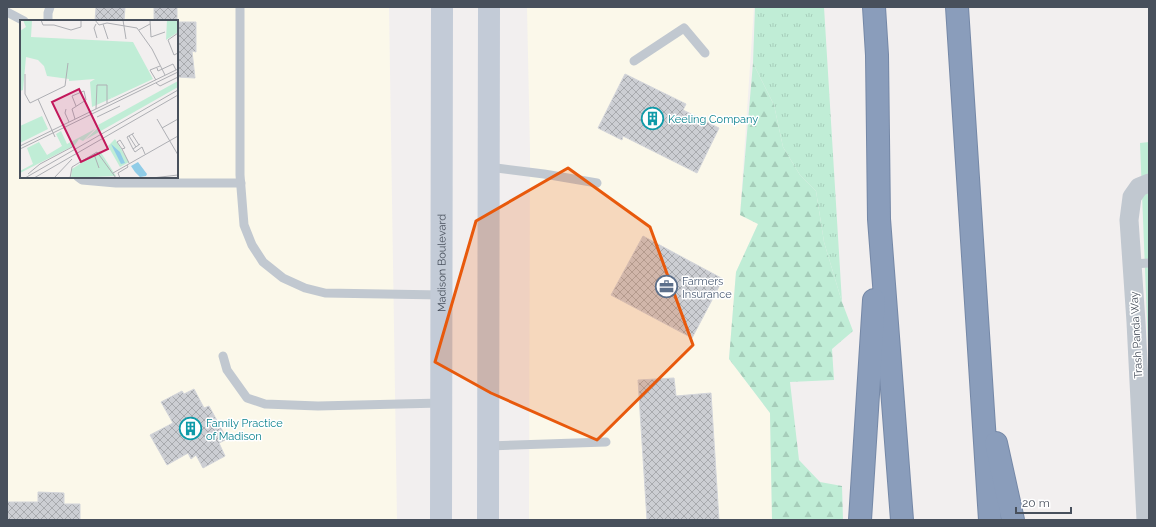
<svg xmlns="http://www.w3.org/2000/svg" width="1156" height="527" font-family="Raleway,sans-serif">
	<defs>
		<pattern id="grass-tufts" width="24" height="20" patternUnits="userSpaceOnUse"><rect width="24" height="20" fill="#c0edd6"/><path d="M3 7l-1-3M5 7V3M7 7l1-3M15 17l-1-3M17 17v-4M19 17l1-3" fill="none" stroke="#a6cdba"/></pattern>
		<pattern id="forest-firs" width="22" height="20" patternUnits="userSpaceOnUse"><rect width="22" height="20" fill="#c0edd6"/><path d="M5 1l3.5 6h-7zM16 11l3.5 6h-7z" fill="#a6cdba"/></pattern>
		<pattern id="building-cross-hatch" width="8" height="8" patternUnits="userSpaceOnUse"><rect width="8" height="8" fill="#ccced3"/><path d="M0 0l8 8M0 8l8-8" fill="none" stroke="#a8aaae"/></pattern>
	</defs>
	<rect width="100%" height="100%" fill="#f2efef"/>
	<g fill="#fbf8ea" fill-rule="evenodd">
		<path d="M7,7H389L397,520H7ZM21,21H177V177H21Z"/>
		<path d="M527,7H754L740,214L758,224L736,272L729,359L770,413L772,520H529L530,151Z"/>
	</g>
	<path fill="url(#grass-tufts)" d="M755,7H824L842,302L824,242L816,191L800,175L783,147L774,105L753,63Z"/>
	<path fill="url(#forest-firs)" d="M753,63L774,105L783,147L800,175L816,191L824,242L842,302L853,331L832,349L834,380L790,382L799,460L820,482L842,486L843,520H772L770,413L729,359L736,272L758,224L740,215Z"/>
	<path fill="#c0edd6" d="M1149,142V370L1140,143Z"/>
	<g fill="url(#building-cross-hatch)" stroke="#d3d5da">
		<path d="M96,7H125L124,21H95Z"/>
		<rect x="154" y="7" width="23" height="14"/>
		<path d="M177,22H196V52L192,51L195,78L177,77Z"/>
		<path d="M625,74L686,104L683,110L719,128L697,173L623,136L622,140L598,128Z"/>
		<path d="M643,236L723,279L692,338L611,295Z"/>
		<path d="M674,378L676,396L711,393L719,520H647L638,380Z"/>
		<path d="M194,389L204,408L209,406L227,439L219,443L225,456L203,468L196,455L191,459L188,453L167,465L150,435L173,423L161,402L182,391L184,394Z"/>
		<path d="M38,492L64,493V504H80V520H7V502H38Z"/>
	</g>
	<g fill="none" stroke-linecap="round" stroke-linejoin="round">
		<defs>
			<g id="highway">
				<path d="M874,7L877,55L879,219L902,520"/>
				<path d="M957,7L990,520"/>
				<path d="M996,443L1013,520"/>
				<path d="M860,520L874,300"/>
			</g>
		</defs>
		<use href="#highway" stroke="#7588a7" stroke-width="24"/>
		<g stroke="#c1c8d0" stroke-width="9">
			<path d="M240,7V175L244,225L252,245L263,262L283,278L305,288L325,293L442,295"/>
			<path d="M7,12L24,21"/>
			<path d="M48,21V13L50,7"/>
			<path d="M634,61L684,28L705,53"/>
			<path d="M489,167L544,174L597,183"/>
			<path d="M78,177L82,180L116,183H241"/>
			<path d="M1132,264L1149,263"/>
			<path d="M223,356L227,370L247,398L265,404L318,406L441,403"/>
			<path d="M488,446L606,442"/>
		</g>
		<path stroke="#c1c8d0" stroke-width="19" d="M1146,520L1136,322L1129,220L1132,197L1139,187L1149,183"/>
		<g stroke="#c3cbd7" stroke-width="22">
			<path id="s1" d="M441,520L442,7"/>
			<path d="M488,520L489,7"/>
		</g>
		<use href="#highway" stroke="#8a9dbb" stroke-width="22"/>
	</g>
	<path fill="#e8590c" fill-opacity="0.2" stroke="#e8590c" stroke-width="3" stroke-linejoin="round" d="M568,168L650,227L693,345L597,440L491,393L435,362L476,221Z"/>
	<defs>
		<symbol id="building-ring" viewBox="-11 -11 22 22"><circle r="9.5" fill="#fff" stroke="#0f9aa8" stroke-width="1.5"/><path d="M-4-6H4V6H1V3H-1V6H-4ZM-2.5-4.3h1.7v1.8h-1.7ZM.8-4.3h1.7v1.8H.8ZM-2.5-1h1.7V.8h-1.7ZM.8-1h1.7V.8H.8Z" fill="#0f9aa8"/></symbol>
		<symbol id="office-ring" viewBox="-11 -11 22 22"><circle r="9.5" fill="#fff" stroke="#5c6f8a" stroke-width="1.5"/><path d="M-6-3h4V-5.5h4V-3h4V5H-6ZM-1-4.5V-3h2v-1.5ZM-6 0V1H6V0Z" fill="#5c6f8a"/></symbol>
	</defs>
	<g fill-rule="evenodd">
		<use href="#building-ring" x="640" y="106" width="25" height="25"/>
		<use href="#office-ring" x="654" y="274" width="25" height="25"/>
		<use href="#building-ring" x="178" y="416" width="25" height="25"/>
	</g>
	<g text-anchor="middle" stroke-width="3" stroke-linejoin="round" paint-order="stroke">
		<g font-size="11" fill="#0d838f" stroke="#fff" text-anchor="start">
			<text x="668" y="123">Keeling Company</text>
			<text x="206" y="427">Family Practice<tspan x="206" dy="13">of Madison</tspan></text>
		</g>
		<g font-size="11" fill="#48505c" stroke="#fff">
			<text dy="4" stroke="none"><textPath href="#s1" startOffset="257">Madison Boulevard</textPath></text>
			<text transform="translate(1136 335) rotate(-93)" y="4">Trash Panda Way</text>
		</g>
		<g font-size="11" fill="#4e5e75" stroke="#fff" text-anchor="start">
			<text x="682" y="285">Farmers<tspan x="682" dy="13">Insurance</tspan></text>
		</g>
	</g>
	<g transform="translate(20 20)">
		<rect width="158" height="158" fill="#f2efef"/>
		<path d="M158,61V67L65,120L79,107L78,105ZM95,119L109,142L100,147L88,126Z" fill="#c0edd6"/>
		<path d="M3,0H12L11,17L113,22L133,59L92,78L75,59L49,61V59L27,56L24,46L18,40L6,37L3,70L0,71V11L6,7ZM147,0H158V12L146,20ZM22,96L28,109L0,123V106ZM75,109L63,121L59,119L55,125L0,153V151L13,144L7,128L19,122L27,135L42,126L36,114L41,111L47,124Z" fill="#c0edd6"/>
		<path d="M75,59H89V74L92,78L72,87L70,62Z" fill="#c0edd6"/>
		<path d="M80,131L96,156L51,158L52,149Z" fill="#c0edd6"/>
		<path d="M91,124L100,132L105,143L101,144ZM118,142L127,154L126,156L120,157L115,152L111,146Z" fill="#90cce7"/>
		<path fill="none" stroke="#aeafb4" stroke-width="1" d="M21,0L23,5H34L51,10L61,7V0M75,0L79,5L87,3L117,8L132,29L145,55M103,0L106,19M130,0L131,17L145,12M76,4L74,8L77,18M83,4L88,19M119,10L130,4M158,13L148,20L154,35L158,33M137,48L138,51L153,44L156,50M5,54V74L10,83L45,66L48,43M136,60L130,50L140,46M136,63L140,66L158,57M18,79L35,117M46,89L45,93L49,102M76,89L77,65H87V83M77,97L100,86M55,99L52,89L66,80L64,71L52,76L56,86M137,99L158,135M142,108L158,99M114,113L107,117L113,129L120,124M112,114L119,125M109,116L116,127M100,120L105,128L102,129L97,122ZM0,126L158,49M0,129L158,52M102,129L109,143M113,129L115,132L122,127L125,134M74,134L79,148M93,153L158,116M8,154L20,144L54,126M5,158L158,70M14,158L158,75M34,158L52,139M50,158L52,147L77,132L96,158M100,158L98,153L108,147L107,145M132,158L158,155"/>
		<path fill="#c2185b" fill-opacity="0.15" stroke="#c2185b" stroke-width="2" d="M59,69L88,129L61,142L32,82Z"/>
		<rect width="158" height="158" fill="none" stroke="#48505c" stroke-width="2"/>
	</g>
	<rect width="1156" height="527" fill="none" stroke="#48505c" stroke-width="16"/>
	<path d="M1016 507v6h55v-6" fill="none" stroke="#48505c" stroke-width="2"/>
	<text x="1022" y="507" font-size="12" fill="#48505c" stroke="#ffffff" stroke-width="3" paint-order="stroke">20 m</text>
</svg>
